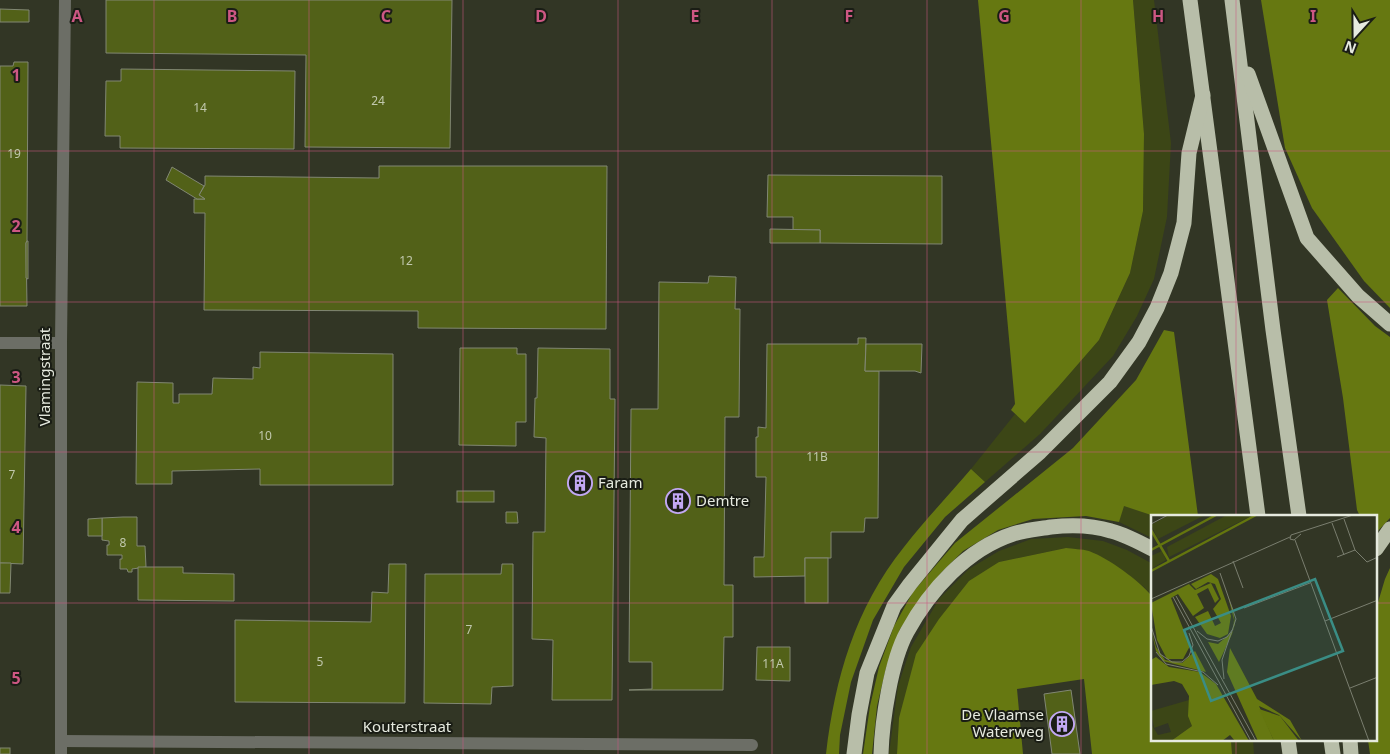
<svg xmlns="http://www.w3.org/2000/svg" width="1390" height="754" font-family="'Noto Sans',sans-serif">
	<rect width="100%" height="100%" fill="#323625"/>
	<g fill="#3c4616">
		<path d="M1133,0H1154L1171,143L1167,217L1154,279L1137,316L1113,356L1040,434L985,482L971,469L1015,414L1025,422L1059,386L1099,340L1130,273L1143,211L1144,134Z"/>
		<path d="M1123,505L1154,516H1152V538L1119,522Z"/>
		<path d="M1068,537L1103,541L1127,550L1151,563L1152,565V596L1144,587L1109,562L1088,551L1066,548L999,562L899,718L897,754H889L898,686L911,647L939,599L969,569L999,551L1031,539Z"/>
		<path d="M1231,740H1253L1254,754H1232Z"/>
	</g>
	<g fill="#667811">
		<path d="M978,0H1133L1144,134L1143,211L1130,273L1099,340L1059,386L1025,423L1011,410L1015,404Z"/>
		<path d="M1261,0H1390V308L1364,281L1312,208L1285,148Z"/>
		<path d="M1338,288L1375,326L1390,337V518L1377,532L1376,516H1360L1357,510L1343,398L1327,300Z"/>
		<path d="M1164,330L1174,332L1198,516H1154L1124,506L1119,522L1086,516L1033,519L998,530L963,551L940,574L900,629L886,668L877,706L872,754H863L870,706L879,667L894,626L913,592L955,543L1073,448L1136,380Z"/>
		<path d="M971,469L985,482L945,517L904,567L873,620L851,682L840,735L839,754H826C835,678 855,608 904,547C925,520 949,495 971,469Z"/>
		<path d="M1066,548C1073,549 1082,549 1089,551C1110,559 1138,580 1152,596V740H1231L1232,754H1092L1084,679L1017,689L1023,754H897L899,718L916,654L939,619L969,581L999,562Z"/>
		<path d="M1390,568V754H1370L1368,740H1376V609L1385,579Z"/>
	</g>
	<g fill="#526118" stroke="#818773">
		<path d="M106,0H452L450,148L305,147L306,55L106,53Z"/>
		<path d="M0,9L29,10V22H0Z"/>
		<path d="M14,62H28L27,241L26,243L27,306H0V66H13Z"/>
		<path d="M121,69L295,71L294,149L120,148V136H105L106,81H121Z"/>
		<path d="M379,166H607L606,329L418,328V311L204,310L205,213H194V199H205L199,195L205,185V176L379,178Z"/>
		<path d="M172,167L204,186L199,195L205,199H197L166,180Z"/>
		<path d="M768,175L942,176V244L820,243V230H793V217H767Z"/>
		<path d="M770,229L820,230V243H770Z"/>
		<path d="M27,241H28V279L26,278V243Z"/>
		<path d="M709,276L736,277L735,309H740L739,417H725L724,585H733V637H724L723,690H629L652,689V662H629L631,409H658L659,282L708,283Z"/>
		<path d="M858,338H866L865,371H879L878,518H865L864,532H831V558H805V576L754,577V557H764L766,477H756V437H758V427L766,428L767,344H858Z"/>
		<path d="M866,344H922L921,373L915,371H865Z"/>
		<path d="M460,348H517V354H526V422H516V446L459,445Z"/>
		<path d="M538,348L610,349V399H615L612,700H552L553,640L532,639L533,532H545L546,438L534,437L535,398H537Z"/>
		<path d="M260,352L393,354V485H260V469L172,471V484H136L137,382L173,383V403H179V394H212L213,378L253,379V367L260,368Z"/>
		<path d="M0,385L26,386L23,564L0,563Z"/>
		<rect x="457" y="491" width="37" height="11"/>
		<path d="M506,512H517L518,523H506Z"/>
		<path d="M123,517H137V546H145L146,567L132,569V572H128L127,569H120V559H122V555H107V545H109V541L102,540V518Z"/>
		<path d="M102,518V536H88V519Z"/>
		<rect x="805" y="558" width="23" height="45"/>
		<path d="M0,563H11L10,593H0Z"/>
		<path d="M389,564H406L405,703L235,702V620L371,622L372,592L388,593Z"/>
		<path d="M502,564H513V686L492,687L491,704L424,703L425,574H501Z"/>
		<path d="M138,567H183V573L234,574V601L138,600Z"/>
		<path d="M757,647H790V681L756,680Z"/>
		<path d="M1071,690L1080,754H1052L1044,694Z"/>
		<rect x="0" y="748" width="10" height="6"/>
	</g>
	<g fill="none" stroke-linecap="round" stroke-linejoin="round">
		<g stroke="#6c6e66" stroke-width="12">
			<path d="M0,343H61"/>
			<path d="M61,741L752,745"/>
			<path d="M61,754V343L65,0"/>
		</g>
		<g stroke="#b8bea9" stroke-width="15">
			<path d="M1190,0L1258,516"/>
			<path d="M1232,0L1273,330L1299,516"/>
			<path d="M1248,74L1307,238L1358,296L1390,324"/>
			<path d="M1376,549L1390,529"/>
			<path d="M1288,740L1290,754"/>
			<path d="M1331,740L1333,754"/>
			<path d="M1350,740L1351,754"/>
			<path d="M854,754L859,715L867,673L894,606L910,584L962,520L1040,452L1110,382L1139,342L1157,308L1171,273L1184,223L1189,153L1203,95"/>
			<path d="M881,754C882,721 891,661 907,632C930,590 967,549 1013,534C1025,530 1039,529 1051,527C1070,525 1092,525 1111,531C1126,535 1139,542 1152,549"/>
		</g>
	</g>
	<path fill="none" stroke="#cd5783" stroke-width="1" stroke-opacity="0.55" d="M154,0V754M309,0V754M463,0V754M618,0V754M772,0V754M927,0V754M1081,0V754M1236,0V516M0,151H1390M0,302H1390M0,452H1390M0,603H1152M1376,603H1390M1236,740V754"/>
	<defs>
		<symbol id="building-ring" viewBox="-11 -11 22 22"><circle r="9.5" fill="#1a1d15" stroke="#c2a8f3" stroke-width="1.5"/><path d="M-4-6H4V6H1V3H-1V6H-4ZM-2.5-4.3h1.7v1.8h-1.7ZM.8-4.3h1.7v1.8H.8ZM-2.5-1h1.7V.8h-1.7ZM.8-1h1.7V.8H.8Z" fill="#c2a8f3"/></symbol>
	</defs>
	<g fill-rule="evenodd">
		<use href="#building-ring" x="566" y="469" width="28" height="28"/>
		<use href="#building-ring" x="664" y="487" width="28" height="28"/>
		<use href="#building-ring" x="1048" y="710" width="28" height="28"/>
	</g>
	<g text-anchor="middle" stroke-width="4" stroke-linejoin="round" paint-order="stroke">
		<g font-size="12" fill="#c1c8ad">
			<text x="378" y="105">24</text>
			<text x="200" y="112">14</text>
			<text x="14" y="158">19</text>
			<text x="406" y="265">12</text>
			<text x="265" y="440">10</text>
			<text x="817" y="461">11B</text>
			<text x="12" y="479">7</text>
			<text x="123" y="547">8</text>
			<text x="469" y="634">7</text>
			<text x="320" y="666">5</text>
			<text x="773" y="668">11A</text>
		</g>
		<g font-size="15" fill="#e6eadf" stroke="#1a1d15">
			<text transform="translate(45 377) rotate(-90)" y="5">Vlamingstraat</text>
			<text x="407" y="732">Kouterstraat</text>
		</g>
		<g font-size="15" fill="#e6eadf" stroke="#1a1d15" text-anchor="start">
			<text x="598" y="488">Faram</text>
			<text x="696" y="506">Demtre</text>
			<text x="1044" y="720" text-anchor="end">De Vlaamse<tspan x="1044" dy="17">Waterweg</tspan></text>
		</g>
	</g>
	<g transform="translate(1151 515)">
		<rect width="226" height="226" fill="#323625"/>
		<path d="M18,0H54L7,24L0,10ZM76,0H102L18,42L16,32ZM11,36L15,45L0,54V41ZM38,185L41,211L20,226H0V209L7,220L20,217L17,208L3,213L0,196Z" fill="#3c4616"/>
		<path d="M60,59L67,64L80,101L77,119L69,123L56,119L44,102L57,96L64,111L70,108L62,94L70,84L64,69L57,67L45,74L40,69ZM60,68L68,84L64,88L57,73L46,79L53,93L42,101L27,79L20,83L39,131L32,144H16L6,125L0,88L38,69L44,75ZM77,81L82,95L84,109L81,119L68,147L57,127L67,129L82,116L83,105ZM0,114L5,132L14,145L31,148L44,136L55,157L12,146L5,136ZM79,133L106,184L139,205L151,226L128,200L108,191L123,226H107L76,157ZM5,142L18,152L49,157L65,169L98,226H84L79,220L71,226H20L41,211L37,201L38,181L31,169L23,166L0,170V145Z" fill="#667811"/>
		<path d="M108,194L129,201L148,226H123Z" fill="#64760e"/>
		<path fill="none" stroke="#64760e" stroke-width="2.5" d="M0,15L18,46M0,35L65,0M0,56L105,0"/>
		<path fill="none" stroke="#7a7e6f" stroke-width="1" d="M193,4L204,35L216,47L227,42M181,8L193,40M0,9L17,0M150,19L143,25L139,24L140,20L202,0M144,25L218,226M186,42L204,35M82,46L92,73M69,58L85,104L71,145L73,164M25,81L105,226M22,82L100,226M0,84L139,22M93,93L159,68M174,106L227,85M0,111L9,139L21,147H31L38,141L42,130L38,118M46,116L56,124L67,126L76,122L82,114M5,137L15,149L52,157L67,170M199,173L227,162"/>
		<path fill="#3a8d85" fill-opacity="0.15" stroke="#3a8d85" stroke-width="2.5" d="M164,64L192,136L60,186L33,115Z"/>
		<rect width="226" height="226" fill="none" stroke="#e6eadf" stroke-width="2.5"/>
	</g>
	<g font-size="16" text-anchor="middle" font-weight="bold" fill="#cd5783" stroke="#1a1d15" stroke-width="4" stroke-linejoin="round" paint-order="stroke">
		<text x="77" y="22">A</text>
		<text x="232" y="22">B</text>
		<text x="386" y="22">C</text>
		<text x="541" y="22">D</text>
		<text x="695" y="22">E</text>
		<text x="849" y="22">F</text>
		<text x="1004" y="22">G</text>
		<text x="1158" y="22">H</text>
		<text x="1313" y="22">I</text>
		<text x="16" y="81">1</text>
		<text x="16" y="232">2</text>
		<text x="16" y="383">3</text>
		<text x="16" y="533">4</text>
		<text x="16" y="684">5</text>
	</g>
	<g transform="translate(1355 35) rotate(201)" stroke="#1a1d15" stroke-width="4" paint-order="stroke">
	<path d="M0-4L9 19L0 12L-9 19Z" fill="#e6eadf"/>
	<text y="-8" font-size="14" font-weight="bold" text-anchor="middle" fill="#e6eadf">N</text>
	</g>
</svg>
